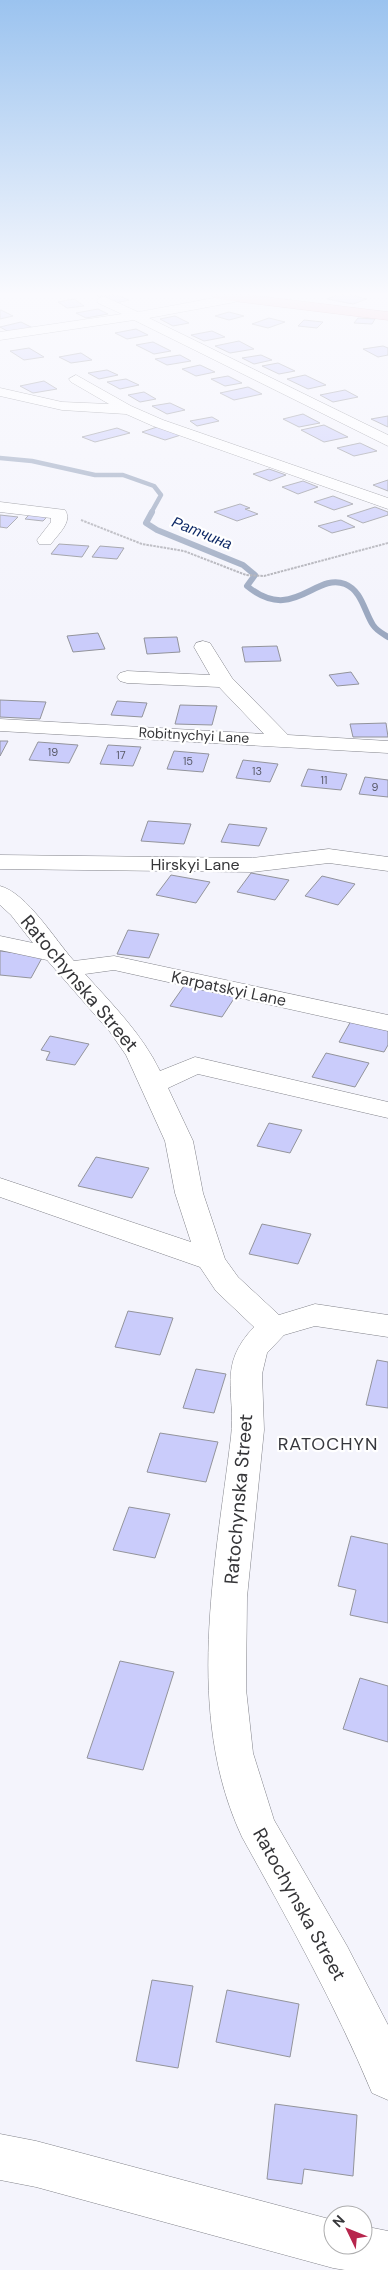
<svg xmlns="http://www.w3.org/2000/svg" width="388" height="2270" font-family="'DM Sans',sans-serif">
	<rect width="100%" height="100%" fill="#f4f4fc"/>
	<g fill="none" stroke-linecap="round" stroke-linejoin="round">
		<path stroke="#9ba8c0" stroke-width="4.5" d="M0,458L32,461L95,475H123L154,486L161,495L151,513"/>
		<path stroke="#9ba8c0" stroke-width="6" d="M152,512L146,523L157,530L243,565L255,575L247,586C293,624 315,572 345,584C362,591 364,611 373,625C377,631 382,633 388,637"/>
	</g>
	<g fill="#caccfb" stroke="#93949b">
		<path d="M117,295L129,300L116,303L97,296Z"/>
		<path d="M337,295H357L354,296L367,299L353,304L327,299Z"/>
		<path d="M74,299L84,306L67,308L58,302Z"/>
		<path d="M98,309L108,314L86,318L76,313Z"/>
		<path d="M0,310H1L13,316L0,319Z"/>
		<path d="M229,312L244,316L229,320L215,316Z"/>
		<path d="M175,316L189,323L173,326L160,319Z"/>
		<path d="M269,318L285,322L268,328L252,324Z"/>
		<path d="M358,318L375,319L372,324L354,323Z"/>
		<path d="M304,320L323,322L317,328L298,326Z"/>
		<path d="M21,322L33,328L9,332L0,327Z"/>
		<path d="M136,329L148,335L127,339L115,333Z"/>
		<path d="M212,331L225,337L204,341L191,335Z"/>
		<path d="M239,341L254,349L230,353L215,346Z"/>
		<path d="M153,342L171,351L154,354L136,345Z"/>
		<path d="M383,346L388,348V355L378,357L363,349Z"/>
		<path d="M29,348L44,357L24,360L10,351Z"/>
		<path d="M81,353L92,360L71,363L59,357Z"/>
		<path d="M180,355L191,361L167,365L155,359Z"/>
		<path d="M261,355L272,360L254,364L242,358Z"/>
		<path d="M278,363L295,371L279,374L262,366Z"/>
		<path d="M200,365L215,372L196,376L182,369Z"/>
		<path d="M107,370L118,375L99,379L88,373Z"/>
		<path d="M305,375L326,385L308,389L287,379Z"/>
		<path d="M228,376L242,383L225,386L211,379Z"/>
		<path d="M126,379L139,385L120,389L107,382Z"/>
		<path d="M44,381L57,389L33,393L20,386Z"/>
		<path d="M248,387L262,394L234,400L220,393Z"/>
		<path d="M345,390L358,397L333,402L320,395Z"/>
		<path d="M144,392L156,399L140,402L128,395Z"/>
		<path d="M170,403L185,410L167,414L152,406Z"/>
		<path d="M303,414L320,423L299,427L283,419Z"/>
		<path d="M388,416V427L371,419Z"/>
		<path d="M212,417L219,421L197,426L190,421Z"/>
		<path d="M324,425L348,437L324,442L301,430Z"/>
		<path d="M160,426L184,434L165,440L142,432Z"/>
		<path d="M117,428L130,433L95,442L82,437Z"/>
		<path d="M360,443L377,451L354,456L337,448Z"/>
		<path d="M269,469L286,475L270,481L253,474Z"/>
		<path d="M388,480V491L373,485Z"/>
		<path d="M303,481L318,487L298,494L282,487Z"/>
		<path d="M333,496L353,504L334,510L314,502Z"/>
		<path d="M240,504L250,508L245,509L258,514L237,521L214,512Z"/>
		<path d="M375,507L388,512V515L363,523L347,516Z"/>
		<path d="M30,514L48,516L43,521L25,519Z"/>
		<path d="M0,515L18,517L7,528L0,527Z"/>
		<path d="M341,520L355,527L332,533L318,526Z"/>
		<path d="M59,544L89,546L82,557L51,554Z"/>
		<path d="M100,546L124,548L117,559L92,557Z"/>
		<path d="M98,633L105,649L73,652L67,636Z"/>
		<path d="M177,637L180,652L147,654L144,638Z"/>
		<path d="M277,646L281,661L245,662L242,647Z"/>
		<path d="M351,672L359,684L337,686L329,675Z"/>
		<path d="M0,700L46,702L40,719L0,717Z"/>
		<path d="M117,701L147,703L142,717L111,715Z"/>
		<path d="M180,705L217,706L212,725L175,724Z"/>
		<path d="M386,723L388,737H353L350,724Z"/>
		<path d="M0,741H8L0,756Z"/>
		<path d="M38,742L78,745L69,763L29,760Z"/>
		<path d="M108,745L141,747L133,766L100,764Z"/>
		<path d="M174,751L209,754L203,772L167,769Z"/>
		<path d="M243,760L278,764L270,782L236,778Z"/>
		<path d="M308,769L347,774L341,790L301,786Z"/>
		<path d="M365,777L388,780V797L359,794Z"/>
		<path d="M148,821L191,824L184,844L141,841Z"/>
		<path d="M229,824L267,828L259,846L221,842Z"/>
		<path d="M251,873L289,880L275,900L237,892Z"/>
		<path d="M171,875L210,882L196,903L156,895Z"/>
		<path d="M322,876L355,884L338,905L305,896Z"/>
		<path d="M128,930L159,934L149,958L117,954Z"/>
		<path d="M0,951L43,956L31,978L0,975Z"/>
		<path d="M184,986L235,997L222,1017L170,1006Z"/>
		<path d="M351,1021L388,1028V1045L384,1052L339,1042Z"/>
		<path d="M50,1036L89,1044L75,1065L46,1060L50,1052L41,1050Z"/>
		<path d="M326,1053L369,1063L355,1087L312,1077Z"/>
		<path d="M269,1123L302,1130L290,1153L257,1146Z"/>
		<path d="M96,1157L149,1168L132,1198L78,1186Z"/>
		<path d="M262,1224L311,1234L298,1264L249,1254Z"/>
		<path d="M128,1311L173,1318L160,1355L115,1347Z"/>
		<path d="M377,1360L388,1362V1408L366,1405Z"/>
		<path d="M196,1369L226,1374L214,1413L183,1408Z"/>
		<path d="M160,1433L218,1442L206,1482L147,1472Z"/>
		<path d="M129,1507L170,1514L155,1558L113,1550Z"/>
		<path d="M351,1536L388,1544V1623L350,1615L356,1590L338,1586Z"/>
		<path d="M120,1661L174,1672L143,1770L87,1758Z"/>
		<path d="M360,1678L388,1686V1742L343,1729Z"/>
		<path d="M152,1980L193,1986L178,2068L136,2061Z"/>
		<path d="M227,1990L299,2004L290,2057L216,2042Z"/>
		<path d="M275,2104L357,2115L353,2176L304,2169L302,2184L267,2179Z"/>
	</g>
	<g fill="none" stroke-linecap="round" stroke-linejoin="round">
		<defs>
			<g id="minor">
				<path d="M230,295H239L241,298L235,302L149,318L388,435V446L134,320L0,340V332L122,314L98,303L97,300L103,296L138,312Z"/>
				<path d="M76,375L131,406L163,420L388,498V509L153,426L126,414L62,410L0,396V388L62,402L109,404L71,382L69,379Z"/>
				<path d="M0,502L65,510C73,522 58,534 51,544H39L37,540L51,522V518L0,512Z"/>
				<path d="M203,641L210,643L232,678L288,735L388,741V753L0,731V719L264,734L219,687L127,683L120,681L117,677L120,673L127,671L210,675L194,647L196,643Z"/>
				<path d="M329,849L388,857V871L329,863L252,872L0,869V855L252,858Z"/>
				<path d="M0,886C27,893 55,940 74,961L114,956L388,1015V1031L114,970L85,974C113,1005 142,1034 160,1071L195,1057L388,1102V1118L198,1074L168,1088L193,1141L203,1193L225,1259L238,1277L279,1315L315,1304L388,1315V1337L315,1326L284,1335L267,1353L262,1374L264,1430L247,1597L246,1689L253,1753L274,1820L347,1946L388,2025V2100L372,2093C335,2004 289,1922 242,1837C184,1713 215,1568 231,1437C236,1391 217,1366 254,1327L216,1291L200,1267L0,1197V1178L191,1242L175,1193L165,1141L126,1055L110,1032L47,960L0,950V936L33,943L11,915L0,905Z"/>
				<path d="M0,2134L36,2141L333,2220V2245H363V2226L388,2231V2270H345L333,2268L36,2187L0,2180Z"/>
			</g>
			<path id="major" d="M211,295H249L388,312V320L217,299Z"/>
		</defs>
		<use href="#minor" stroke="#82838a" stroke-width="1"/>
		<use href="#major" stroke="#b06c7a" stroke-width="1"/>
		<path stroke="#afafb6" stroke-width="2" stroke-dasharray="2.5 1" stroke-linecap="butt" d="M81,520L142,544L184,551L246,575L264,576L388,543"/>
		<use href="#minor" fill="#fff" fill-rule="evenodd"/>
		<use href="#major" fill="#f7b8c5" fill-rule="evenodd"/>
	</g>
	<linearGradient id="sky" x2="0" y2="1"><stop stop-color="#9bc3ef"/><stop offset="0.48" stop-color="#fafafe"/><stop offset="1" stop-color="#fafafe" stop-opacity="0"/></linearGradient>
	<rect width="388" height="613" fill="url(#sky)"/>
	<g text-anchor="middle" stroke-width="4.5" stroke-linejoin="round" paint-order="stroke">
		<g font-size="11" fill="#5a5b69">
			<text x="53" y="756">19</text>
			<text x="121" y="759">17</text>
			<text x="188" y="765">15</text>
			<text x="257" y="775">13</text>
			<text x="324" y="784">11</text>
			<text x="375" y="791">9</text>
		</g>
		<g font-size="14" fill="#353538" stroke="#fff">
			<text transform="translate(194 735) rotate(3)" y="5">Robitnychyi Lane</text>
		</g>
		<g font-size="15" font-style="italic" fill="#0f2a67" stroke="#fff">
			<text transform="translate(202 533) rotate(22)" y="5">Ратчина</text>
		</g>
		<g font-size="16" fill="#353538" stroke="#fff">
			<text x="195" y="870">Hirskyi Lane</text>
			<text transform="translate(229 988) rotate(12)" y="6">Karpatskyi Lane</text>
		</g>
		<g font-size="18" letter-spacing="1" fill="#36373d" stroke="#fff">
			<text x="328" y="1450">RATOCHYN</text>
		</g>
		<g font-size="19" fill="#353538" stroke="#fff">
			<text transform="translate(80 983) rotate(50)" y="7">Ratochynska Street</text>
			<text transform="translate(238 1499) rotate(-85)" y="7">Ratochynska Street</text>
			<text transform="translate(300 1904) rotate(61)" y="7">Ratochynska Street</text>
		</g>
	</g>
	<g transform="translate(348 2230) rotate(313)"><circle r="24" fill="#ffffff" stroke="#aeaeaf"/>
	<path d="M0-4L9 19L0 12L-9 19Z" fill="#b7264d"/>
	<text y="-8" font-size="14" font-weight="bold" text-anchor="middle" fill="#353538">N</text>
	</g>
</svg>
